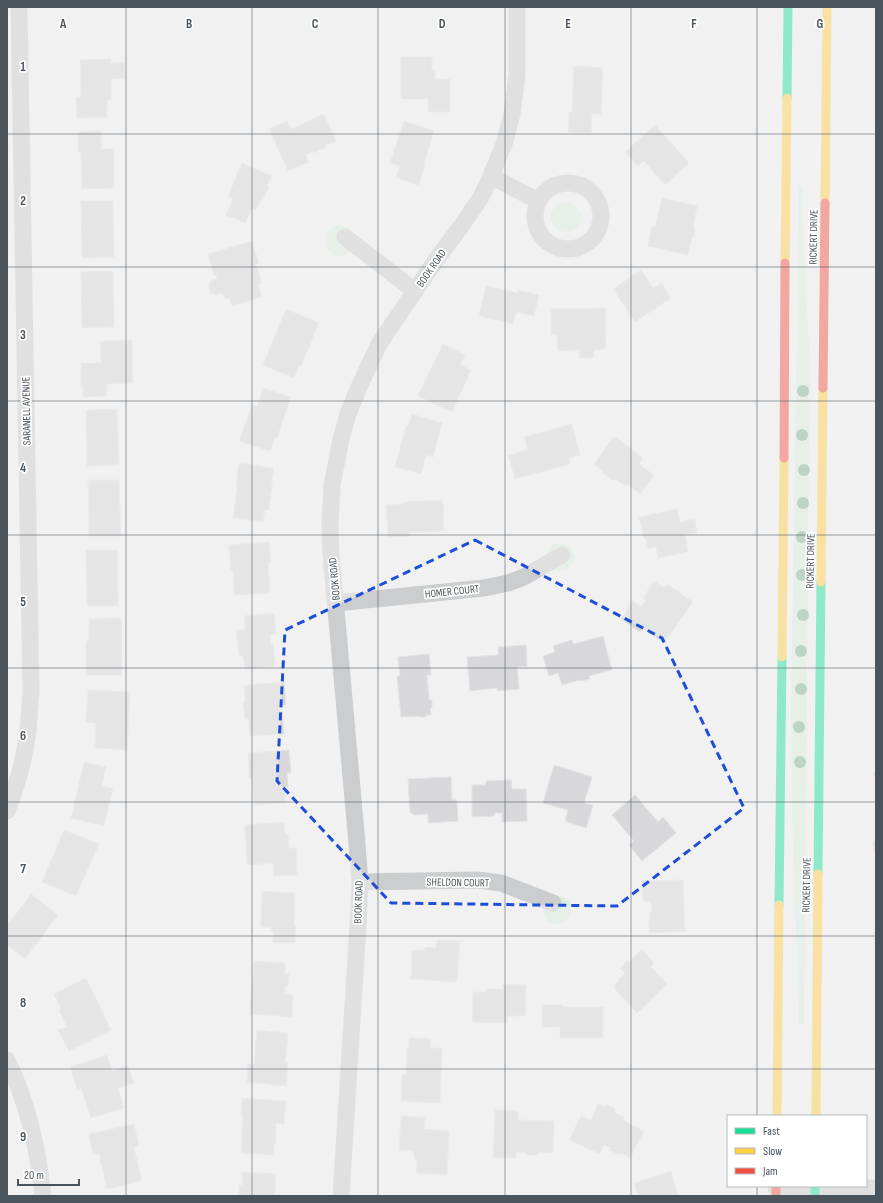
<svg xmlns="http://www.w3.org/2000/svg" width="883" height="1203" font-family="'Sofia Sans Condensed',sans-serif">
	<rect width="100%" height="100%" fill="#f2f1f1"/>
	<g fill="#d8efe0">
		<path d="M799,186H803L804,260L811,378L809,442L804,1024H799L792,810L791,716Z"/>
		<circle cx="566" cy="217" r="15"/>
		<path d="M339,225L349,228L352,232L351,251C329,269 312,231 339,225Z"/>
		<circle cx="560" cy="557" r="14"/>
		<circle cx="557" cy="910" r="14"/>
	</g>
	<g fill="#d8d8da" stroke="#e3e3e4">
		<path d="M401,57H432V70H435V79H450V112H428V99H401Z"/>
		<path d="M111,59V63L124,62L125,78L111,79V100H107V117L77,118L76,97H81L80,60Z"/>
		<path d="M574,66L603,68L601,114H592L591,133L568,132L569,112H572Z"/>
		<path d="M324,114L336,141L325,145L326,147L314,153L313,151L305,155L309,162L288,171L269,129L287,121L291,129Z"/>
		<path d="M404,121L434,131L424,164H425L419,185L396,178L400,166L390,163Z"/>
		<path d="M655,125L689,163L665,185L644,161L638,166L625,152Z"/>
		<path d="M101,131V149H114V188L82,189L81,152H78V132Z"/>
		<path d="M242,163L272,176L267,186L269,187L262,201L260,200L256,210L252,208L245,223L226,215L233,198L228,196Z"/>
		<path d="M662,198L697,206L693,227L695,229L694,237H692L688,255L648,246L652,226L655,227Z"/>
		<path d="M81,201H113L114,257L82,258Z"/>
		<path d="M252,241L259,263L256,264L262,283L258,284L262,297L232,306L229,298L225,299L223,293L215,295L210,293L209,286L211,281L217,279L216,275L214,276L208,254Z"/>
		<path d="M641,270L653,288L662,283L671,298L635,322L613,289Z"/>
		<path d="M113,271L114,327L82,328L81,272Z"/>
		<path d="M486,286L518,293V290L539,295L534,316L516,312L513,324L479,316Z"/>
		<path d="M605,308L606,349L594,350V358H579V350L558,351L557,335H551V309Z"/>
		<path d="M286,309L319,323L301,366L299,365L294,378L263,365Z"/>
		<path d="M132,340L133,383L107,384V396L83,397V385H81V363H101L100,341Z"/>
		<path d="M443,344L465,355L460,365L471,370L452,412L418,396Z"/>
		<path d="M263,388L291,397L277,438L275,437L270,451L239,441L252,405L257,407Z"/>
		<path d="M117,409L119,465L87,466L86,410Z"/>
		<path d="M412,414L442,423L433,457L426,455L421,474L395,467L406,426L408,427Z"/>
		<path d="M572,424L580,455L569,458L570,464L515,479L508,455L528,450L524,437Z"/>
		<path d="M614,436L643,458L639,464L654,475L640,494L627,484L625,486L616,479L614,481L602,472L603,471L594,464Z"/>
		<path d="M239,463L274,468L269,510H265L263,522L233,518L237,486H236Z"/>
		<path d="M88,480H119L121,536H89Z"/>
		<path d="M443,500L444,531L409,532V536L388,537L386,505L404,504V502Z"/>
		<path d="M677,509L680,522L695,519L697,533L685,535L688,552L658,558L656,547L648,549L646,538L644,539L639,517Z"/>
		<path d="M269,542L271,563H268L270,593L234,595L233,570H231L229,545Z"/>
		<path d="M86,550H117L118,606H87Z"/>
		<path d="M654,581L664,588L667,584L693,602L664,643L643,628L640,632L621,619L633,601L641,607L646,600L643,598Z"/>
		<path d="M274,613L276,635H270L271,644H273L275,666L245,669L243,656H239L236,630L245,629L244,616Z"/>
		<path d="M121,618L122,675H86V641H89V619Z"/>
		<path d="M603,636L612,670L589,676L590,679L581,681L580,680L562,685L558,673L549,676L543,656L555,652L553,646L572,640L574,644Z"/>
		<path d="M526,645L527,666L517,667L519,689L498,691L497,688L470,691L467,657L498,655V647Z"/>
		<path d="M429,654L431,675H427L429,699L432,701V707L430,709L431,715H426V717H419V716L401,717L397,676H400L398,657Z"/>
		<path d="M284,682L286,705H279L280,711H282L284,734L250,736L248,719H245L243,702L245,701L244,685Z"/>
		<path d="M88,690L130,692L127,750L95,748L96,723L86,722Z"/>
		<path d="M289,750L291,773H287L288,787H284L285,803L254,805L252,778H249L248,753Z"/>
		<path d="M84,762L106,767L102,786L113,788L104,826L71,818Z"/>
		<path d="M554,765L592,777L584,803L593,805L586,828L565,821L568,810L543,803Z"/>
		<path d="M876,771V780L873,773Z"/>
		<path d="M451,777L452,800H457L458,821L428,823V814L414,815L410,812L408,779Z"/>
		<path d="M511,780L512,789H526L527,821L502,822V813H494V816L472,817V785H486V781Z"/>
		<path d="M635,795L658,822L663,817L676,833L642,861L629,845L634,841L612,815Z"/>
		<path d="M284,822L285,835H288L289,848H296L297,875L274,876L273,863L247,865L245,825Z"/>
		<path d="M64,830L99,844L76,896L42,882Z"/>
		<path d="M876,840V857L872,842Z"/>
		<path d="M683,880L685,931L649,933V919H650V911H652L651,901L643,902L642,881Z"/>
		<path d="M262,891L295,893L294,926H296L295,943H273V931H271V927H261Z"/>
		<path d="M31,894L58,915L25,959L7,945V926Z"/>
		<path d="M437,940L460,941L457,982L411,979L412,950H425V947L436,948Z"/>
		<path d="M642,949L654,963L651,967L667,984L637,1013L615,989V985L617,982L619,981V979L625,973L620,968L628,960L629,962Z"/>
		<path d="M254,961L285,963V974H289L288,987H285L284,994L293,995L292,1017L250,1014V1000L251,999Z"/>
		<path d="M86,978L111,1030L69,1051L58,1030L67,1027L59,1010L61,1009L54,994Z"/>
		<path d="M503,984L526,985L525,1016H507V1023L472,1022L473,992H485V989H503Z"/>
		<path d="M542,1005H563V1007H603V1038H560V1027H542Z"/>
		<path d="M257,1030L288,1033L285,1063H288L286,1086L247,1082L248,1064L254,1065Z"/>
		<path d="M409,1038L431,1039L430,1048H442L440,1103L401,1101L402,1074L406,1075L407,1048H409Z"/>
		<path d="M107,1055L112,1071L128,1066L134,1083L118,1088L124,1108L91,1118L81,1088L77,1089L70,1067Z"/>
		<path d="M242,1098L286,1101L284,1124L276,1123V1144H274L273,1155L241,1153L243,1116L241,1114Z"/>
		<path d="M598,1104L604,1106L607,1105L615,1108V1113L624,1117L623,1120L644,1131L630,1158L621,1153L620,1155L609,1150L611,1148L604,1145L600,1154L569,1140L581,1116L591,1120Z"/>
		<path d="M495,1110L518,1111V1120L554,1121L553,1153H538V1155H526V1153L516,1152V1158H493Z"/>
		<path d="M401,1116L425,1118L424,1129L449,1131L447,1175L416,1173L417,1159H414V1151L399,1150Z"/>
		<path d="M134,1124L139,1146L134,1147L142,1181L107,1189L99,1154L93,1155L89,1134Z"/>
		<path d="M671,1171L678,1196H638L634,1183Z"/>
		<path d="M243,1172L276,1174L275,1196H239V1185H242Z"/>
	</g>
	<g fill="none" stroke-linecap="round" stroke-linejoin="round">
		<g stroke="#cbcdcf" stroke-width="17">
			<path d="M491,176L538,201"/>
			<circle cx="568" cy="216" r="33"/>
			<path d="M345,237L415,291"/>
			<path d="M336,603L484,588L508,583L524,577L562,555"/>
			<path d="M7,811C17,785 25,758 28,730C29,717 30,705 31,692L19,7"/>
			<path d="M360,882L477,880L501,883L553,903"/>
			<path d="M7,1060C28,1103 38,1149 43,1196"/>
			<path d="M776,1188L815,1189L876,1188"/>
			<path d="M341,1196L358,926L360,882L356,832L331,554L330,525L332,485L341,439L348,414L359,387L379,344L438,257L460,228L481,197L491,176L504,144L512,114L517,75V7"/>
		</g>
		<g stroke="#16e098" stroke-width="9">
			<path d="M787,98L788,7"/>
			<path d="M818,874L821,582"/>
			<path d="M779,905L782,657"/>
			<path d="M815,1186V1196"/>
		</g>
		<g stroke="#ffcf43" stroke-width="9">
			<path d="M825,203L827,7"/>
			<path d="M785,263L787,98"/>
			<path d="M821,582L823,388"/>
			<path d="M782,657L784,458"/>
			<path d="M777,1116L779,905"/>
			<path d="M816,1116L818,874"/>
		</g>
		<g stroke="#f24e42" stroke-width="9">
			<path d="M823,388L825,203"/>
			<path d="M784,458L785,263"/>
			<path d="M776,1186V1196"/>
		</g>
	</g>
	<g fill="#7db096">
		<circle cx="803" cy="391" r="6"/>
		<circle cx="802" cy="435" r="6"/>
		<circle cx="804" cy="470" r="6"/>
		<circle cx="803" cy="503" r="6"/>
		<circle cx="802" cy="537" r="6"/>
		<circle cx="802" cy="575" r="6"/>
		<circle cx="803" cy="615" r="6"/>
		<circle cx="801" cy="651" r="6"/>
		<circle cx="801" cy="689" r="6"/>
		<circle cx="799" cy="727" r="6"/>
		<circle cx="800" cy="762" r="6"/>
	</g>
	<path d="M0 0H883V1203H0ZM475,540L662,638L744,808L617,906L391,903L277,781L285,630Z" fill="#f2f1f1" fill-opacity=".55" fill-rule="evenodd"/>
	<path fill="none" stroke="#1d4ed8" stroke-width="3" stroke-dasharray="8 5" stroke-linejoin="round" d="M475,540L662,638L744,808L617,906L391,903L277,781L285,630Z"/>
	<path fill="none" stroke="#49545d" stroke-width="1" stroke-opacity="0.55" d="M126,7V1196M252,7V1196M378,7V1196M505,7V1196M631,7V1196M757,7V1116M7,134H876M7,267H876M7,401H876M7,535H876M7,668H876M7,802H876M7,936H876M7,1069H876M757,1186V1196"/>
	<g text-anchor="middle" stroke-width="3.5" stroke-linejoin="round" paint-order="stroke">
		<g font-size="11" fill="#49545d" stroke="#fff">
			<text transform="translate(813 237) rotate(-89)" y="4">RICKERT DRIVE</text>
			<text transform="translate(431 268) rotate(-55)" y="4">BOOK ROAD</text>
			<text transform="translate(26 411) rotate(-91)" y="4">SARANELL AVENUE</text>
			<text transform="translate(810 561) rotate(-89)" y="4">RICKERT DRIVE</text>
			<text transform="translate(334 579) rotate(-95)" y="4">BOOK ROAD</text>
			<text transform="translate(452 591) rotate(-6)" y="4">HOMER COURT</text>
			<text transform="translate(458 882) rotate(1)" y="4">SHELDON COURT</text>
			<text transform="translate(806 885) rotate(-89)" y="4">RICKERT DRIVE</text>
			<text transform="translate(358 902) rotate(-88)" y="4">BOOK ROAD</text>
		</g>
	</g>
	<g font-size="13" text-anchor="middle" font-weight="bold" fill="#49545d" stroke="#fff" stroke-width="3.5" stroke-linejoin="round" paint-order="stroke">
		<text x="63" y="28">A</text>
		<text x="189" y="28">B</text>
		<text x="315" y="28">C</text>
		<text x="442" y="28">D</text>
		<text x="568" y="28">E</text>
		<text x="694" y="28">F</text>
		<text x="820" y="28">G</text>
		<text x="23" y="71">1</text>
		<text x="23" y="205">2</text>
		<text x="23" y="339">3</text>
		<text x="23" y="472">4</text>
		<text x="23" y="606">5</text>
		<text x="23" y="740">6</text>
		<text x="23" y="873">7</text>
		<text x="23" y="1007">8</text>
		<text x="23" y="1141">9</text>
	</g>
	<rect width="883" height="1203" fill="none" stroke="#49545d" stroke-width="16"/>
	<rect x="727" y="1115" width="140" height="72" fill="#ffffff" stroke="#b6bbbe"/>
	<rect x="735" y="1128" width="20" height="6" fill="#16e098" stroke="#b6bbbe"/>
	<text x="763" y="1135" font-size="12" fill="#49545d">Fast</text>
	<rect x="735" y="1148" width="20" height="6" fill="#ffcf43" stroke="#b6bbbe"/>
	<text x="763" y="1155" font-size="12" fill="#49545d">Slow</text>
	<rect x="735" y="1168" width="20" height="6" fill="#f24e42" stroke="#b6bbbe"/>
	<text x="763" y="1175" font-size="12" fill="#49545d">Jam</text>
	<path d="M18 1179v6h61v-6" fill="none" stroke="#49545d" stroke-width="2"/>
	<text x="24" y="1179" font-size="12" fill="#49545d" stroke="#ffffff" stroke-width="3" paint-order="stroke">20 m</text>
</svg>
